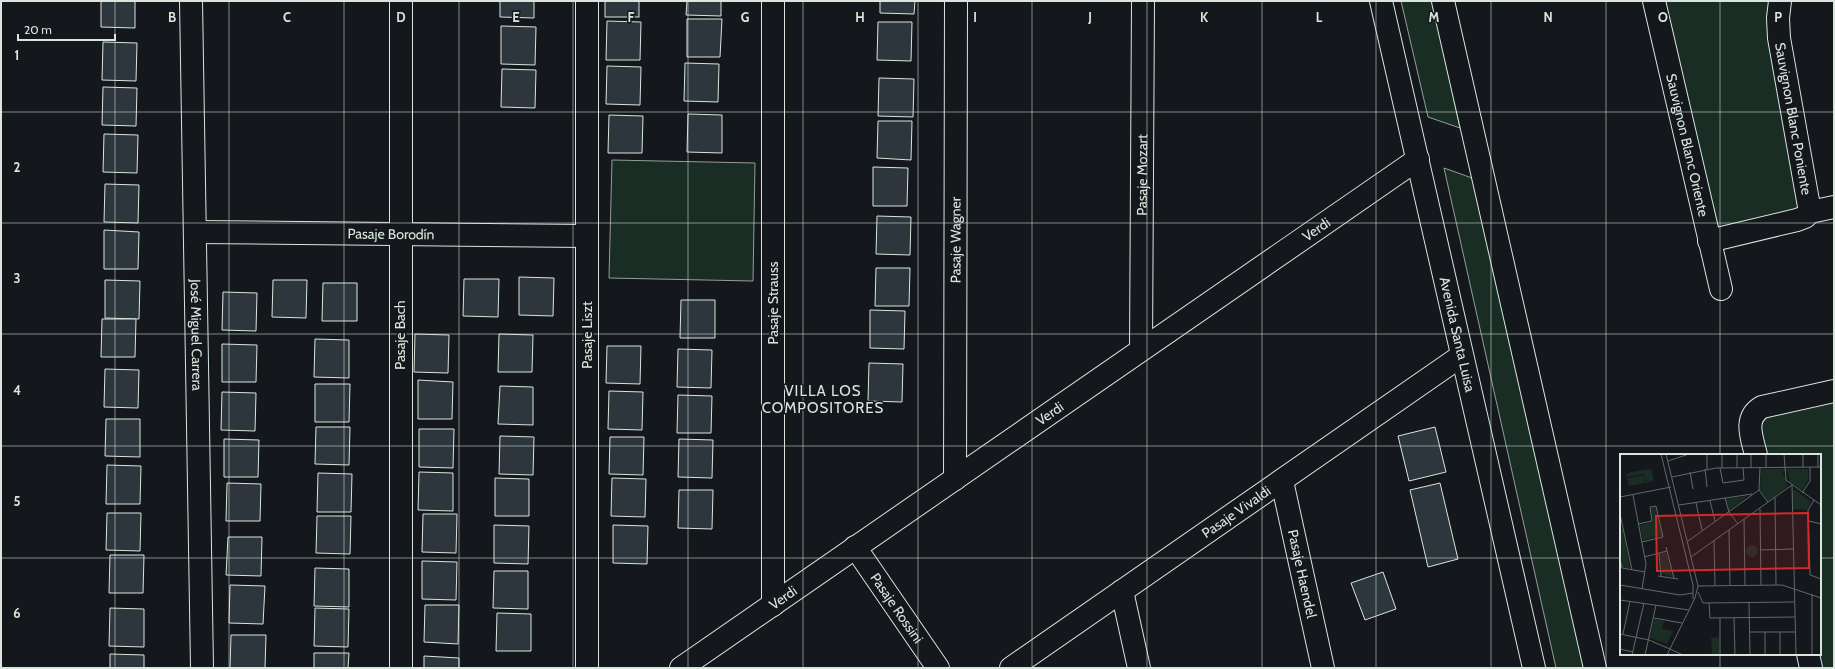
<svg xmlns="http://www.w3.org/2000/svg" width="1835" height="669" font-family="Cabin,sans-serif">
	<rect width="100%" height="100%" fill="#14181c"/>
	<g fill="#1a2d24" stroke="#939e99">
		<path d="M1401,1H1433L1460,128L1428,117Z"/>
		<path d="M1662,1H1772L1798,207L1796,211L1721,228L1718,227Z"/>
		<path d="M612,160L755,163L753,281L609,278Z"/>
		<path d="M1444,168L1472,178L1584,668H1556Z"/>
		<path d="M1834,401V668H1819L1817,654H1820V455H1764L1758,425L1766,417Z"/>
	</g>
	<g fill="#2c363c" stroke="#d8e6dc">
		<path d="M101,1H135V28L101,27Z"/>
		<path d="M500,1H534V18L500,17Z"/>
		<rect x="605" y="1" width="34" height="16"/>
		<path d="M687,1H721V16L686,15Z"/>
		<path d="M880,1H915L914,14L880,13Z"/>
		<path d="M687,19H722L720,57H687Z"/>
		<path d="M607,21L641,22L640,60H606Z"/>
		<path d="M878,22H912L911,61L877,60Z"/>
		<path d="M501,26L536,27L535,65L501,64Z"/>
		<path d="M103,42L137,43L136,81L102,80Z"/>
		<path d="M685,63L719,64L718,102L684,101Z"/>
		<path d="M607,66L641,67L640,105L606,104Z"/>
		<path d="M502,69L536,70L535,108L501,107Z"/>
		<path d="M879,78L914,79L913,117L878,116Z"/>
		<path d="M103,87L137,88L136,126L102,125Z"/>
		<path d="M688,114L722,115V153L687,152Z"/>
		<path d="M609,115L643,116L642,153H608Z"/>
		<path d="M878,121H912L911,160L877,158Z"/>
		<path d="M104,134L138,135L137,173L103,172Z"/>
		<path d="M873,167L908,168L907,206H873Z"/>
		<path d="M105,184L139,185L138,223L104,222Z"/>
		<path d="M877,216L911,217L910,255L876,254Z"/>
		<path d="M104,230L139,232L138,269H104Z"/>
		<path d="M876,268H910L909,306H875Z"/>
		<path d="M519,277L554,278L553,316L519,315Z"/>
		<path d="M464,279H499L498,317L463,316Z"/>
		<path d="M105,280L140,281L139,319L105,318Z"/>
		<path d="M273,280H307L306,318L272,317Z"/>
		<path d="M323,283H357V321H322Z"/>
		<path d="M223,292L257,293L256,331L222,330Z"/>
		<path d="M681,300H715V338H680Z"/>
		<path d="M870,310L905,311L904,349L870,348Z"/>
		<path d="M102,319H136L135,357H101Z"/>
		<path d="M415,334L449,335L448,373L414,372Z"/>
		<path d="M499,334L533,335L532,372H498Z"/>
		<path d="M315,339L349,340V378L314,377Z"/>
		<path d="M222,344L257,345L256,382H222Z"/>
		<path d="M607,346H641L640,384L606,383Z"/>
		<path d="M678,349L712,350L711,388L677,387Z"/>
		<path d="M869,363L903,364L902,402L868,401Z"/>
		<path d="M105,369L139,370L138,408L104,407Z"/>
		<path d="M418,380L453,382L452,419H418Z"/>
		<path d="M315,384H350L349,422H315Z"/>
		<path d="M500,386L533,387V425L498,424Z"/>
		<path d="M609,391L643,392L642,430L608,429Z"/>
		<path d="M222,392L256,393L255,431L221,430Z"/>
		<path d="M678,395L712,396L711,433H677Z"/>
		<path d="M106,419H140V457L105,456Z"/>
		<path d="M316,427H350L349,465L315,464Z"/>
		<path d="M1435,427L1446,472L1409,481L1398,436Z"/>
		<path d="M419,429H454L453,468L419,467Z"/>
		<path d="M500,436L534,437L533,475L499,474Z"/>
		<path d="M610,437H644L643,475L609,474Z"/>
		<path d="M224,439L259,440L258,477H224Z"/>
		<path d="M679,439L713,440L712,478L678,477Z"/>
		<path d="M107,465L141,466L140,504H106Z"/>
		<path d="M419,472L453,473V511L418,510Z"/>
		<path d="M318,473L352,474L351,512H317Z"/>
		<path d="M495,478L529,479V516H495Z"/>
		<path d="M612,478L646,479L645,517L611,516Z"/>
		<path d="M227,483L261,484L260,521H226Z"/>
		<path d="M1440,483L1458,559L1428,567L1410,490Z"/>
		<path d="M679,490H713L712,529L678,528Z"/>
		<path d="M107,513H141L140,551L106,550Z"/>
		<path d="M423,514H457L456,553L422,552Z"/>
		<path d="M317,516H351L350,554L316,553Z"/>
		<path d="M494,525L529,526L528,564L494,563Z"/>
		<path d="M613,525L648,526L647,564L613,563Z"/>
		<path d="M228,537H262L261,576L226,575Z"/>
		<path d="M110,555H144L143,593H109Z"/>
		<path d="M422,561L457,562L456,600L422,599Z"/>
		<path d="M315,568L349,569V607L314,606Z"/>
		<path d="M494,571H528V609L493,608Z"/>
		<path d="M1383,572L1396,609L1365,620L1351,583Z"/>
		<path d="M230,585L265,586L263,624L229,623Z"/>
		<path d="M425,605H459L458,644L424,642Z"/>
		<path d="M110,608L144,609V647L109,646Z"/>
		<path d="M315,608L349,609L348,647L314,646Z"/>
		<path d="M497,613L531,614V651H496Z"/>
		<path d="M231,635H266L265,668H230Z"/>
		<path d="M314,653H349L348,668H314Z"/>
		<path d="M110,654L144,655V668H110Z"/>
		<path d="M424,656L459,658V668H424Z"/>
	</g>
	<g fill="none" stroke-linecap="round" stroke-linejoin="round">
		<defs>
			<g id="minor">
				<path id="s1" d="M191,1L202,668"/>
				<path d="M401,1V668"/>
				<path d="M587,1V668"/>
				<path d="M773,1V605"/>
				<path id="s2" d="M1654,1L1721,289"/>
				<path id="s3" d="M1780,1L1778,18L1779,38L1810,212"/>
				<path id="s4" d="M195,232L587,236"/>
				<path d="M1709,241L1797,220L1805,217L1810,212L1834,207"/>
				<path id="s5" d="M1141,350L1143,1"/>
				<path d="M1756,455C1752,438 1743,418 1762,407L1834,391"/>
				<path id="s6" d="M955,479L956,1"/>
				<path id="s7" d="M1282,481L1323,668"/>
				<path id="s8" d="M855,547L938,668"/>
				<path d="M1122,591L1139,668"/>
				<path d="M1808,654L1811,668"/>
				<path id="s9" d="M681,668L1418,159"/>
				<path id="s10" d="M1011,668L1461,356"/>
			</g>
			<g id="major">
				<path id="s11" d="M1381,1L1534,668"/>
				<path d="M1443,1L1595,668"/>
			</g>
		</defs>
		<use href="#minor" stroke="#d8e6dc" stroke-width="24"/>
		<use href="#major" stroke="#d8e6dc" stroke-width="24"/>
		<use href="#minor" stroke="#14181c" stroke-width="22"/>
		<use href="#major" stroke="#14181c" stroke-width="22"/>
	</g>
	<path fill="none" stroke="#d8e6dc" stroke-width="1" stroke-opacity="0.55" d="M115,1V668M229,1V668M344,1V668M459,1V668M573,1V668M688,1V668M803,1V668M918,1V668M1032,1V668M1147,1V668M1262,1V668M1376,1V668M1491,1V668M1606,1V668M1720,1V455M1,112H1834M1,223H1834M1,334H1834M1,446H1834M1,558H1621M1820,558H1834M1720,654V668"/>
	<g text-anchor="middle" stroke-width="3" stroke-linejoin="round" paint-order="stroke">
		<g font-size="14" fill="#d8e6dc" stroke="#14181c">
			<text dy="5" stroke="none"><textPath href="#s3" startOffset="119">Sauvignon Blanc Poniente</textPath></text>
			<text dy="5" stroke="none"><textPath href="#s2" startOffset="148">Sauvignon Blanc Oriente</textPath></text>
			<text dy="5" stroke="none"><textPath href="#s5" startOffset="175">Pasaje Mozart</textPath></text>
			<text dy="5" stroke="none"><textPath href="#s9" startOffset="772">Verdi</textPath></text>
			<text dy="5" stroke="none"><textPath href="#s4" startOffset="196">Pasaje Borodín</textPath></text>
			<text dy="5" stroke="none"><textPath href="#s6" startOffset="239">Pasaje Wagner</textPath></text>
			<text transform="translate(773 303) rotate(-90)" y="5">Pasaje Strauss</text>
			<text dy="5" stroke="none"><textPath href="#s1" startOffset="334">José Miguel Carrera</textPath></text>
			<text transform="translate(400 335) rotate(-90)" y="5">Pasaje Bach</text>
			<text transform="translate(587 335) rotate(-90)" y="5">Pasaje Liszt</text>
			<text dy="5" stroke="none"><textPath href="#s11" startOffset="342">Avenida Santa Luisa</textPath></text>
			<text dy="5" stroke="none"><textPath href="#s9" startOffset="448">Verdi</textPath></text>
			<text dy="5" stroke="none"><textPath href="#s10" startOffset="274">Pasaje Vivaldi</textPath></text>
			<text dy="5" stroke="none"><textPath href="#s7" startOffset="95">Pasaje Haendel</textPath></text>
			<text dy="5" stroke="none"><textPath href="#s9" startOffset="124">Verdi</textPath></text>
			<text dy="5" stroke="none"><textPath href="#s8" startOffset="74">Pasaje Rossini</textPath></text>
		</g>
		<g font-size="15" letter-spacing="1" fill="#d8e6dc" stroke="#14181c">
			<text x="823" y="396">VILLA LOS<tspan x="823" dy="17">COMPOSITORES</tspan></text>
		</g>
	</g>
	<g transform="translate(1620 454)">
		<rect width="201" height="201" fill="#14181c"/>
		<path d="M31,15L34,27L26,29L24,20L6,23V21L11,18ZM141,15H188V25L183,35L176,37L191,47L187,56L173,55L172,37L181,35L170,28L167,17H162L168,32L149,47L140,36ZM24,21L25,29L9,32L7,24ZM128,42L109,56L106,45ZM35,52L43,82L23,86L20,71L33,68L31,54ZM3,75L10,114L2,113L0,76ZM126 97a6 6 0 1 1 12 0a6 6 0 1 1-12 0ZM46,98L53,123L42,120L40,100ZM34,165L44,167L42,175L53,177L47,190L30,184ZM99,183V201H92L91,184Z" fill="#1a2d24"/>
		<path fill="none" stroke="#626a69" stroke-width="1" d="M41,0L73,131V145M46,0L78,132L75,144L47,201M87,0V15M102,0V14M117,0V14M131,0V14M146,0V14M164,0L166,26L201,51M183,0V14M198,0V13M48,7L69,0M100,14L103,29L124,26L123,14M85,15L87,33M70,18L73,35M52,23L96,14L201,13M172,31L176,201M139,36L140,13M139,36L148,48M182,39L190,27V13M13,41L26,110L22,135M0,43L51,33M105,44L109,58L118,70M155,44L156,131M194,46L188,56L190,121L201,125M90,47L95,67M76,49L82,76M59,51L132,40M140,55L141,131M0,60L12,116M124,65L125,131M189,67L201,70M18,70L32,67L30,53L36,52L43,83L22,88M109,76L110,131M68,87L139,36M94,87L95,131M46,93L54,124M140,96L173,95M39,99L41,122M24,103L47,97M71,103L172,31M0,104L2,114L25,118M38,122L58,125M0,131L60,141L73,139M78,132L162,131L201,144M78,138L83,149L174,148M0,146L69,156M89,149L90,164L175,163M129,149L130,201M34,164L62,169M100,164V201M114,164L115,201M130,178H175M145,178V201M160,178V201M0,180L29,186L50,195M3,180L10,147M0,195L13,198M50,195L63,201M12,201L24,149M25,201L36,151M192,201V140"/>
		<path fill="#d62828" fill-opacity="0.15" stroke="#d62828" stroke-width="2" d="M188,59L189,114L37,117L36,62Z"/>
		<rect width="201" height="201" fill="none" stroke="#d8e6dc" stroke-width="2"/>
	</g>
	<g font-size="13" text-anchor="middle" font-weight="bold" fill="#d8e6dc" stroke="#14181c" stroke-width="3" stroke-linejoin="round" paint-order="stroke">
		<text x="172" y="22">B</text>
		<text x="287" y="22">C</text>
		<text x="401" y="22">D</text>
		<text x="516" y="22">E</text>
		<text x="631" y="22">F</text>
		<text x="745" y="22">G</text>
		<text x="860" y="22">H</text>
		<text x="975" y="22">I</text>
		<text x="1090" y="22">J</text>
		<text x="1204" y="22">K</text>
		<text x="1319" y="22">L</text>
		<text x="1434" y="22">M</text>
		<text x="1548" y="22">N</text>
		<text x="1663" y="22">O</text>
		<text x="1778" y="22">P</text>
		<text x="17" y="60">1</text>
		<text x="17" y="172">2</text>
		<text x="17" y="283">3</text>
		<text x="17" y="395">4</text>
		<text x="17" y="506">5</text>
		<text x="17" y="618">6</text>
	</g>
	<rect width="1835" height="669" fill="none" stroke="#d8e6dc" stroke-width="4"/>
	<path d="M18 34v6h97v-6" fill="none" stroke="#d8e6dc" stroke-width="2"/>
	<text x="24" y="34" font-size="12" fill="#d8e6dc" stroke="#14181c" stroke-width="3" paint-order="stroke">20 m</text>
</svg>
